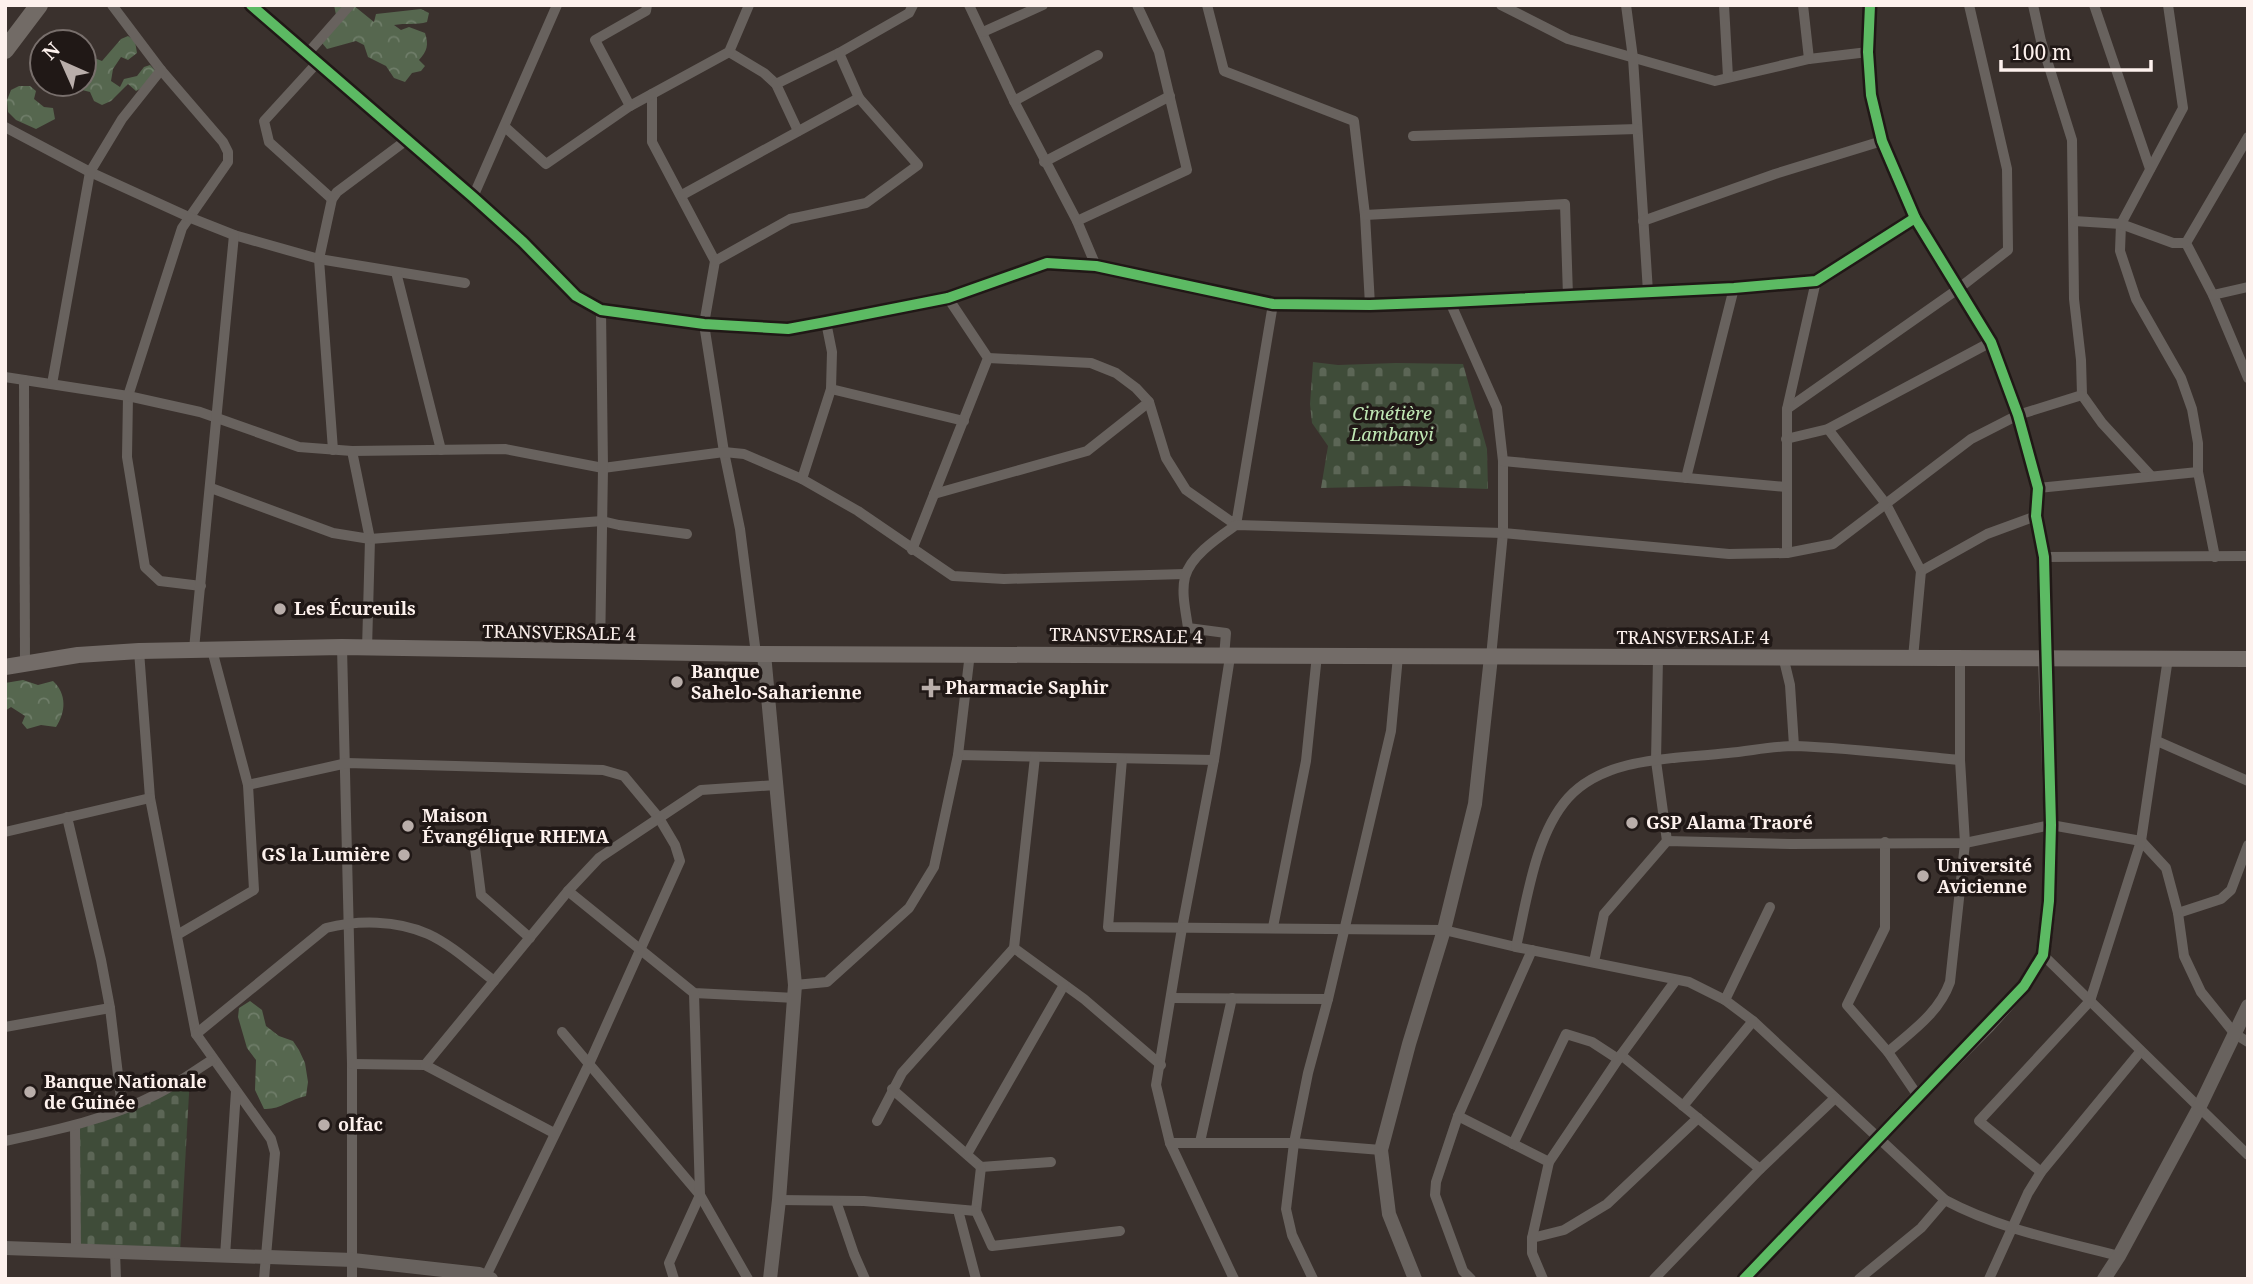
<svg xmlns="http://www.w3.org/2000/svg" width="2253" height="1284" font-family="'Noto Serif',serif">
	<defs>
		<pattern id="forest-crowns" width="20" height="18" patternUnits="userSpaceOnUse" patternTransform="scale(1.75)"><rect width="20" height="18" fill="#56674f"/><path d="M2 6a3 3 0 1 1 6 0M12 15a3 3 0 1 1 6 0" fill="none" stroke="#6f7d69"/></pattern>
		<pattern id="cemetery-stones" width="16" height="16" patternUnits="userSpaceOnUse" patternTransform="scale(1.75)"><rect width="16" height="16" fill="#3f4c39"/><path d="M2 7V4a2 2 0 0 1 4 0v3zM10 15v-3a2 2 0 0 1 4 0v3z" fill="#5c6656"/></pattern>
	</defs>
	<rect width="100%" height="100%" fill="#3a312d"/>
	<g fill="url(#forest-crowns)">
		<path d="M334,5H353L374,22L376,14L421,9L429,13L427,22C417,25 405,23 394,25L401,30L409,27L425,33C429,45 427,51 419,60L425,66L421,71L412,73L405,82L394,78L386,66L368,57L364,45L356,41L327,49L322,43L336,15Z"/>
		<path d="M128,36L135,41L137,53L128,60L121,57L113,69L111,81L120,87L124,79L137,76L144,67L150,65L156,71L144,87L136,91L128,84L111,101L102,105L94,101L90,92L58,84H84V54L102,61L121,39Z"/>
		<path d="M19,86H30L36,91L34,99L44,107L53,108L55,119L36,129L16,120L8,112L7,100L11,90Z"/>
		<path d="M23,680L38,685L53,681C67,694 66,712 56,727L41,725L27,729L22,723L25,716L11,707L5,711V683Z"/>
		<path d="M250,1001L262,1010L266,1026L279,1036L293,1041L299,1050L305,1063L308,1082L306,1096C290,1099 280,1110 264,1109L255,1090L256,1060L247,1048L238,1017L239,1008Z"/>
	</g>
	<g fill="url(#cemetery-stones)">
		<path d="M1313,362L1338,365L1396,363L1463,364L1487,449L1488,489L1403,486L1321,488L1328,446L1312,423L1310,404Z"/>
		<path d="M190,1076L180,1253L76,1250L75,1127Z"/>
	</g>
	<g fill="none" stroke-linecap="round" stroke-linejoin="round">
		<g stroke="#68625e" stroke-width="10">
			<path d="M112,5L161,70L223,142L228,152V162L182,228L128,396L127,457L145,567L160,581L201,586"/>
			<path d="M251,5L473,197L523,242L576,296L601,310L704,324L788,329L826,322L948,298L1047,263L1096,266L1273,304L1370,305L1450,302L1734,288L1816,281L1915,218"/>
			<path d="M969,5L1014,101L1077,221L1096,266"/>
			<path d="M1207,5L1224,71L1354,121L1365,215L1370,305"/>
			<path d="M1501,5L1568,39L1715,81L1809,59L1868,52"/>
			<path d="M1626,5L1633,58L1648,292"/>
			<path d="M1724,5L1728,77"/>
			<path d="M1803,5L1809,59"/>
			<path d="M1870,5L1868,52L1871,95L1882,141L1915,218L1991,342L2018,415L2038,488L2036,516L2044,557L2045,659"/>
			<path d="M2033,5L2041,41L2072,140L2074,299L2081,360L2082,395L2102,423L2151,476"/>
			<path d="M2094,5L2150,169"/>
			<path d="M2168,5L2183,108L2121,224L2120,251L2136,299L2181,378L2192,409L2198,443V472L2215,557"/>
			<path d="M983,32L1043,5"/>
			<path d="M729,52L764,73L776,84L798,131"/>
			<path d="M307,54L350,5"/>
			<path d="M317,63L264,121L269,142L332,199"/>
			<path d="M776,84L839,53L909,13L913,5"/>
			<path d="M652,94V142L715,261L704,324L724,452L740,529L756,654"/>
			<path d="M1014,101L1098,55"/>
			<path d="M630,106L595,40L646,11L647,5"/>
			<path d="M5,127L90,172L191,218L234,235L319,259L465,283"/>
			<path d="M505,127L546,164L630,106L729,52L749,5"/>
			<path d="M1413,136L1637,129"/>
			<path d="M2248,137L2186,243L2213,295L2248,378"/>
			<path d="M1044,162L1170,96"/>
			<path d="M682,195L859,98"/>
			<path d="M473,197L557,5"/>
			<path d="M1365,215L1565,204L1568,296"/>
			<path d="M1077,221L1187,170L1159,52L1137,5"/>
			<path d="M1643,221L1775,174L1882,141"/>
			<path d="M2074,221L2121,224L2173,243H2186"/>
			<path d="M715,261L790,219L866,203L918,165L859,98L839,53"/>
			<path d="M396,272L441,450"/>
			<path d="M2213,295L2248,287"/>
			<path d="M1450,302L1497,408L1503,461V533L1491,657"/>
			<path d="M988,358L1091,363L1116,373L1136,388L1149,402L1166,458L1186,490L1236,525L1273,304"/>
			<path d="M5,377L128,396L200,412L299,447L352,451L505,449L603,468L724,452L744,454L802,479L858,511L953,576L1004,579L1185,574"/>
			<path d="M24,380L25,663"/>
			<path d="M52,384L90,172L122,119L161,70"/>
			<path d="M831,389L964,421"/>
			<path d="M1787,409L1958,289L2008,250L2007,169L1969,5"/>
			<path d="M1828,429L1886,504L1921,571L1987,534L2036,516"/>
			<path d="M1786,439L1828,429L1991,342"/>
			<path d="M333,450L319,259L332,199L337,192L408,139"/>
			<path d="M352,451L370,539L367,649"/>
			<path d="M1503,461L1786,487"/>
			<path d="M1686,478L1734,288"/>
			<path d="M802,479L831,389L832,352L826,322"/>
			<path d="M211,488L333,533L370,539L602,521L619,525L687,534"/>
			<path d="M2038,488L2198,472"/>
			<path d="M934,494L1087,451L1149,402"/>
			<path d="M912,550L988,358L948,298"/>
			<path d="M1787,553V409L1816,281"/>
			<path d="M2044,557L2248,556"/>
			<path d="M342,647L352,1064V1279"/>
			<path d="M194,649L234,235"/>
			<path d="M139,651L150,798L196,1034L271,1139L275,1153L264,1279"/>
			<path d="M600,653L603,468L601,310"/>
			<path d="M1783,656L1790,685L1794,746"/>
			<path d="M1224,657L1226,633L1188,628C1186,612 1181,593 1185,577C1190,556 1219,537 1236,525L1503,533L1729,554L1787,553L1833,544L1971,439L2018,415L2082,395"/>
			<path d="M1230,657L1214,760L1182,928L1156,1085L1170,1143L1234,1279"/>
			<path d="M1658,658L1656,761L1667,841"/>
			<path d="M1913,658L1921,571"/>
			<path d="M2157,741L2248,781"/>
			<path d="M958,755L1214,760"/>
			<path d="M1122,759L1108,927L1444,930L1516,947L1689,982L1725,1000L1753,1021L1945,1200C1999,1229 2061,1241 2119,1256"/>
			<path d="M248,785L347,763L603,770L624,776L659,818L675,845L680,861L589,1064L486,1276"/>
			<path d="M67,817L101,960L110,1008L122,1108"/>
			<path d="M5,832L150,798"/>
			<path d="M1885,842V928L1847,1005L1888,1052L1918,1096"/>
			<path d="M475,848L481,895L530,938"/>
			<path d="M568,891L694,993L795,998"/>
			<path d="M2178,913L2221,899L2231,890L2248,845"/>
			<path d="M1273,927L1306,761L1317,655"/>
			<path d="M177,935L254,890L248,785L212,650"/>
			<path d="M1516,947C1527,900 1535,835 1568,798C1606,756 1675,759 1728,753C1750,751 1774,746 1796,746C1851,748 1906,755 1960,760"/>
			<path d="M1014,948L1084,999L1161,1065"/>
			<path d="M2043,955L2248,1155"/>
			<path d="M1594,962L1604,914L1667,841L1791,844L1965,843L2051,825L2141,841L2166,868L2178,913L2184,956L2201,992L2235,1034L2248,1042"/>
			<path d="M795,985L827,982L909,908L934,867L958,755L970,653"/>
			<path d="M1172,998L1328,999"/>
			<path d="M1725,1000L1770,907"/>
			<path d="M5,1027L110,1008"/>
			<path d="M562,1032L700,1195L748,1279"/>
			<path d="M196,1034L326,928C358,920 396,920 428,934C452,945 473,965 494,981"/>
			<path d="M1888,1052C1912,1031 1939,1013 1950,982L1965,843L1960,760V659"/>
			<path d="M1621,1055L1760,1169"/>
			<path d="M352,1064L425,1065L554,1133"/>
			<path d="M425,1065L568,891L599,858L701,790L776,785"/>
			<path d="M892,1089L981,1167L1051,1162"/>
			<path d="M1683,1106L1753,1021"/>
			<path d="M1458,1116L1549,1162"/>
			<path d="M877,1121L902,1073L1014,948L1035,757"/>
			<path d="M75,1127L76,1251"/>
			<path d="M5,1141C57,1130 109,1119 157,1094C176,1085 194,1071 212,1060"/>
			<path d="M1200,1142L1232,998"/>
			<path d="M1170,1143H1294L1381,1150"/>
			<path d="M1513,1144L1566,1034L1592,1042L1618,1059"/>
			<path d="M967,1154L1064,985"/>
			<path d="M2041,1172L1979,1121L2090,1001L2141,841L2168,658"/>
			<path d="M779,1200L864,1201L976,1211L981,1167"/>
			<path d="M836,1201L854,1254L865,1279"/>
			<path d="M958,1210L976,1279"/>
			<path d="M976,1211L992,1246L1120,1231"/>
			<path d="M1532,1238L1564,1230L1607,1204L1698,1118"/>
			<path d="M115,1252L116,1279"/>
			<path d="M225,1256L236,1091"/>
			<path d="M674,1279L669,1263L700,1195L694,993"/>
			<path d="M1313,1279L1292,1235L1286,1209L1294,1143L1308,1073L1328,999L1391,731L1398,656"/>
			<path d="M1471,1279L1463,1271L1435,1195L1436,1182L1458,1116L1532,950"/>
			<path d="M1543,1279L1532,1253V1238L1549,1162L1621,1055L1676,980"/>
			<path d="M1654,1279L1760,1169L1835,1098"/>
			<path d="M1859,1279L1921,1228L1945,1200"/>
			<path d="M1989,1279L2028,1193L2041,1172L2140,1052"/>
		</g>
		<g stroke="#68625e" stroke-width="14">
			<path d="M764,654L795,985L779,1200L770,1279"/>
			<path d="M5,1248L353,1260L479,1274L491,1279"/>
			<path d="M1415,1279L1389,1214L1381,1150L1409,1044L1444,930L1475,804L1491,657"/>
			<path d="M1744,1279L1918,1096L1988,1026L2024,986L2043,955L2049,901L2051,825L2045,659"/>
			<path d="M2104,1279L2119,1256L2199,1108L2248,1006"/>
		</g>
		<path stroke="#736c68" stroke-width="16" d="M5,667L78,655L139,651L342,647L756,654L2248,659"/>
		<path stroke="#726b66" stroke-width="18" d="M5,50L39,5"/>
		<defs>
			<g id="cycleway">
				<path d="M251,5L473,197L523,242L576,296L601,310L704,324L788,329L826,322L948,298L1047,263L1096,266L1273,304L1370,305L1450,302L1734,288L1816,281L1915,218"/>
				<path d="M1744,1279L2024,986L2043,955L2049,901L2051,825L2044,557L2036,516L2038,488L2018,415L1991,342L1915,218L1882,141L1871,95L1868,52L1870,5"/>
			</g>
		</defs>
		<use href="#cycleway" stroke="#201816" stroke-width="15"/>
		<use href="#cycleway" stroke="#5cba63" stroke-width="10"/>
	</g>
	<g fill="#b9aeaa" stroke="#201816" stroke-width="2.5">
		<circle cx="280" cy="609" r="7"/>
		<circle cx="677" cy="682" r="7"/>
		<path d="M927.5 677.5h7v7h7v7h-7v7h-7v-7h-7v-7h7z"/>
		<circle cx="1632" cy="823" r="7"/>
		<circle cx="408" cy="826" r="7"/>
		<circle cx="404" cy="855" r="7"/>
		<circle cx="1923" cy="876" r="7"/>
		<circle cx="30" cy="1092" r="7"/>
		<circle cx="324" cy="1125" r="7"/>
	</g>
	<g text-anchor="middle" stroke-width="7" stroke-linejoin="round" paint-order="stroke">
		<g font-size="18" font-style="italic" fill="#bfe7b4" stroke="#201816">
			<text x="1392" y="420">Cimétière<tspan x="1392" dy="21">Lambanyi</tspan></text>
		</g>
		<g font-size="18" font-weight="bold" fill="#fdf1ed" stroke="#201816" text-anchor="start">
			<text x="294" y="615">Les Écureuils</text>
			<text x="691" y="678">Banque<tspan x="691" dy="21">Sahelo-Saharienne</tspan></text>
			<text x="945" y="694">Pharmacie Saphir</text>
			<text x="422" y="822">Maison<tspan x="422" dy="21">Évangélique RHEMA</tspan></text>
			<text x="1646" y="829">GSP Alama Traoré</text>
			<text x="390" y="861" text-anchor="end">GS la Lumière</text>
			<text x="1937" y="872">Université<tspan x="1937" dy="21">Avicienne</tspan></text>
			<text x="44" y="1088">Banque Nationale<tspan x="44" dy="21">de Guinée</tspan></text>
			<text x="338" y="1131">olfac</text>
		</g>
		<g font-size="18" fill="#fdf1ed" stroke="#201816">
			<text transform="translate(559 633) rotate(1)" y="6">TRANSVERSALE 4</text>
			<text transform="translate(1126 636) rotate(1)" y="6">TRANSVERSALE 4</text>
			<text x="1693" y="644">TRANSVERSALE 4</text>
		</g>
	</g>
	<rect width="2253" height="1284" fill="none" stroke="#fdf1ed" stroke-width="14"/>
	<g transform="translate(63 63) rotate(315)"><circle r="33" fill="#201816" stroke="#786f6c" stroke-width="2"/>
	<path d="M0-5L12 26L0 18L-12 26Z" fill="#b9aeaa"/>
	<text y="-10" font-size="19" font-weight="bold" text-anchor="middle" fill="#fdf1ed">N</text>
	</g>
	<path d="M2001 60v10h150v-10" fill="none" stroke="#fdf1ed" stroke-width="3.5"/>
	<text x="2011" y="60" font-size="21" fill="#fdf1ed" stroke="#201816" stroke-width="5" paint-order="stroke">100 m</text>
</svg>
